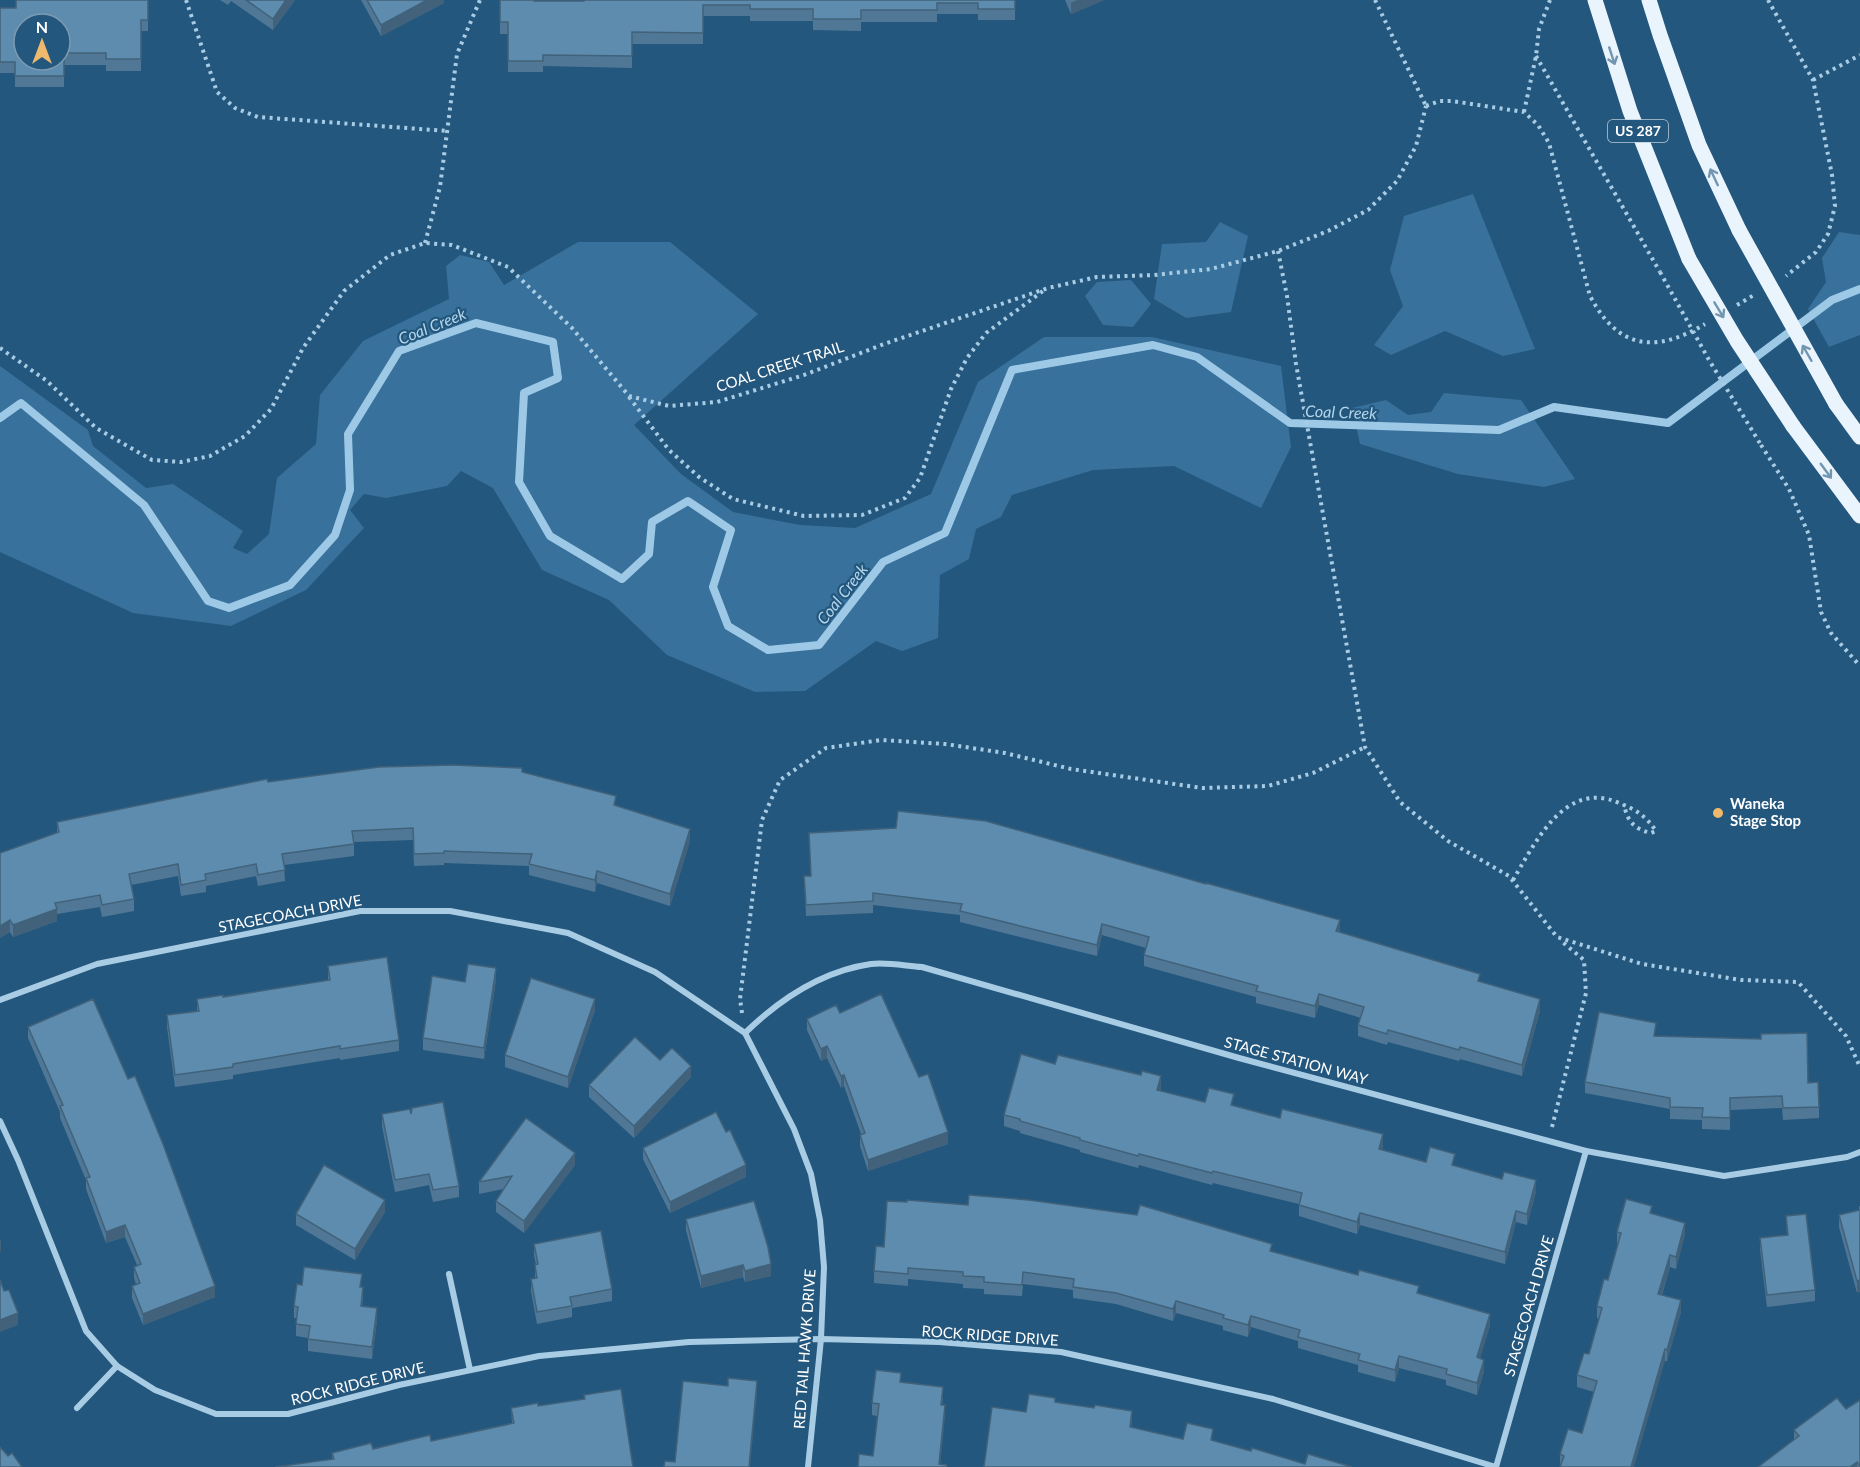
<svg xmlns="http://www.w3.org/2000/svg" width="1860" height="1467" font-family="Lato,sans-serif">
	<rect width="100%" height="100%" fill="#24577d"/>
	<g fill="#38719b">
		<path d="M1473,194L1535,349L1503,356L1445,331L1391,355L1374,345L1403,306L1390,270L1404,216Z"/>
		<path d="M1220,222L1248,236L1231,312L1186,318L1154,299L1162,244L1206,242Z"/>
		<path d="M1839,232L1860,235V335L1829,347L1808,309L1826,282L1822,258Z"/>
		<path d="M578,242H670L758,314L634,425L681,474L733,512L800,525L855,528L931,494L978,382L1044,337H1152L1281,366L1291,447L1261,508L1174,466L1093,470L1012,495L1001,517L976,529L969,559L940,575L938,638L902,651L876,641L805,691L755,692L667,655L609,600L542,570L493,488L461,471L447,486L386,498L364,494L350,510L364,528L306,590L231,626L133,613L0,552V366L88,430L93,446L146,488L173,484L243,531L233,548L247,554L269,534L277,478L316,444L320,395L363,341L449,299L446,266L460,255L489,262L504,285Z"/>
		<path d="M1131,280L1151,304L1133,327L1103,325L1085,296L1097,282Z"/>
		<path d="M1444,393L1521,400L1575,479L1544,487L1458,474L1360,444L1352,408L1386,400L1408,415L1431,412Z"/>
	</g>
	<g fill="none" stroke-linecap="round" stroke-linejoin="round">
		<path stroke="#9dc9e6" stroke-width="8" d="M0,418L21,403L144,505L208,601L229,608L290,585L335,535L350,490L348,434L399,351L476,323L553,342L558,378L524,393L519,482L550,536L622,579L649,554L652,522L688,501L731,530L713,587L728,626L768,650L819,645L883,562L945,533L1012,370L1153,345L1197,357L1290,423L1499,430L1554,407L1668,423L1832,300L1860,289"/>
		<g stroke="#a9cce5" stroke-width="4" stroke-dasharray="3 4.5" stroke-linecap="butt">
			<path d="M186,0L217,92L235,108L258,117L447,131"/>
			<path d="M1375,0L1426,106"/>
			<path d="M1768,0L1813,80L1832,175L1835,206L1828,234L1816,252L1786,276"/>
			<path d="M1536,56L1660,272"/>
			<path d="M1813,80L1860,55"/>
			<path d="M1426,106L1440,101H1452L1524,112L1538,125L1549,143L1590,296C1618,349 1655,354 1705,324"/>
			<path d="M1524,112L1536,56L1539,29L1550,0"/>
			<path d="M425,243L440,187L457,54L480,0"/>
			<path d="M1278,251L1287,296L1296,364L1365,747L1400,802L1448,841L1509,876L1557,937L1642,964L1741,980L1798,982L1846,1036L1860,1067"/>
			<path d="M1737,305L1754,295"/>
			<path d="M0,348L47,381L96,428L152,460L181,462L210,456L245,436L271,409L303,348L344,291L390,255L425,243L452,245L508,267L572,328L629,396L669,406L717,402L804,375L884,344L1048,288L1097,277L1154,275L1211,269L1278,251L1328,231L1368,210L1397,181L1416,146L1426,106"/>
			<path d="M629,397L669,450L699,477L733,499L804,516L862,515L905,498L920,478L951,389L967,358L986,333L1043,291"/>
			<path d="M1761,445L1789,489L1809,535L1821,612L1831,633L1860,666"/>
			<path d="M1513,880C1535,843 1565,779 1619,803C1635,809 1646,816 1656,831L1651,833C1634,829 1627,821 1624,804"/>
			<path d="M742,1013L740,999L762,820L780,780L826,748L881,740L945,744L1005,753L1071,769L1202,788L1268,786L1313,773L1365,747"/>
			<path d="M1552,1127L1586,993L1584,960L1560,940"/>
		</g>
		<g stroke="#a9cce5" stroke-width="6">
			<path d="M0,1000L97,964L360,911H450L568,933L655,972L745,1033L794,1129L811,1174L820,1220L824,1267L821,1339L808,1467"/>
			<path d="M745,1033C780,999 822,971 871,964C887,962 906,966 922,967L1239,1058L1586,1151L1724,1176L1847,1157L1860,1152"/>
			<path d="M0,1121L18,1160L86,1331L117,1366L155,1390L216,1414H288L399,1385L539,1356L689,1342L821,1339L939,1342L1061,1352L1273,1399L1496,1467"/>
			<path d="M449,1274L470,1370"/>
			<path d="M77,1408L117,1366"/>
			<path d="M1496,1467L1586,1151"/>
		</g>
		<g stroke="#eaf4fd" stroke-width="15">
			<path d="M1595,0L1630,111L1689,259"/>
			<path d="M1649,0L1660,35L1699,145L1739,230"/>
			<path d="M1836,404L1860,437"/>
			<path d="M1793,426L1860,516"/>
		</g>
		<path stroke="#a9cce5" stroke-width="4" stroke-dasharray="3 4.5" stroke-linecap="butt" d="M1660,272L1709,360L1761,445"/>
		<g stroke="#eaf4fd" stroke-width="15">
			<path d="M1739,230L1836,404"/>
			<path d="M1689,259L1737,341L1793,426"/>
		</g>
	</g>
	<g fill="#507896">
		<path d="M148,0V31H141V71H106V65H64V87H15V73H0V8H16Z"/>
		<path d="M220,0H295L273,30L231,1L228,5Z"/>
		<path d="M361,0H444V3L381,36Z"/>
		<path d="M500,0L534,1L1015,0V20H978V14H937V22H861V31L813,30V21H750V16H703V44H632V68L543,66V72H508V34H500Z"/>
		<path d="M1065,0H1104L1071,14Z"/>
		<path d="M522,772L616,806L690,841L670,906L597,883L595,892L529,875V866L444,863V865L414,866L413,840L354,842V856L284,865L285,881L258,886L256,876L206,886V892L181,896L178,876L131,885L134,899V911L102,917L100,907L57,914V921L13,937L10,932L0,938L57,833V822L268,782Z"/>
		<path d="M809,833L1340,932L1480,982L1540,1011L1522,1076L1460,1059L1459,1061L1388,1042L1387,1045L1358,1036V1025L1361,1018L1319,1005L1315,1018L1256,1003V997L1144,966V955L1146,948L1102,935L1097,956L960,922V915L873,905V913L806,916L804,876H811Z"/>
		<path d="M328,966L399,1040V1051L340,1060V1058L233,1075V1079L175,1087L167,1027V1015L197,1011V999L223,997L328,980Z"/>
		<path d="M496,980L484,1059L423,1050V1038L465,982Z"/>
		<path d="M595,1010L568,1088L505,1067V1055Z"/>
		<path d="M840,1013L948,1144L868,1171L860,1146V1135L861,1134L844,1086L841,1088L827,1058L821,1061L807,1030V1019Z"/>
		<path d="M28,1027L215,1297L143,1325L132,1298V1286L136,1284L134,1278V1267L137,1265L125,1237L106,1243L86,1189V1180L60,1118V1112L28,1038Z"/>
		<path d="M1656,1036L1808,1083L1819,1107V1118L1783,1120L1782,1108L1730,1110V1130L1702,1129V1120L1670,1119V1109L1585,1093V1082Z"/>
		<path d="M660,1060L691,1077L634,1138L589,1097V1085Z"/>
		<path d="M1055,1064L1161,1088L1160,1091L1205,1102L1234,1106L1383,1146L1382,1150L1426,1162L1455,1166L1536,1192L1527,1225L1516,1222L1505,1264L1360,1225L1357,1234L1299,1216V1204L1213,1183L1212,1185L1139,1165L1138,1168L1080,1152V1150L1020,1133V1131L1004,1126V1115Z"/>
		<path d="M382,1114H411L459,1186V1197L433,1202L429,1185L395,1192L382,1126Z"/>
		<path d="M643,1148L746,1177L670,1213L643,1159Z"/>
		<path d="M575,1165L524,1233L496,1212V1201L503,1189L479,1194V1182Z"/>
		<path d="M1859,1206H1860L1857,1293L1839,1227V1215L1859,1210Z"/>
		<path d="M385,1212L355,1260L296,1225V1214Z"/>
		<path d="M1652,1213L1685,1234L1676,1269L1670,1267L1662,1295L1681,1312L1667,1361H1665L1560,1467V1454L1582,1433L1594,1392L1577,1387V1375L1589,1354L1599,1319L1597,1318V1306L1608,1280L1618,1244H1617V1232Z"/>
		<path d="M1786,1216L1815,1290V1301L1767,1307L1760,1250V1238L1787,1235Z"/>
		<path d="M686,1219L771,1276L745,1282L743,1277L701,1288L686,1230Z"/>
		<path d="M534,1244L612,1289V1301L572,1308V1317L537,1324L531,1291V1279H535V1265H536L534,1256Z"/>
		<path d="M884,1247L1272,1252L1419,1293L1490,1325L1480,1358L1484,1371L1477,1395L1446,1385V1380L1399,1368L1395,1382L1358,1372V1365L1298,1348V1341L1251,1327L1248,1337L1223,1330V1326L1176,1313L1173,1321L1116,1304L1073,1298V1290L1023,1284L1022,1296L984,1294V1289L963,1288V1284L908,1279V1286L874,1283V1271Z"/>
		<path d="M302,1285L362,1287L363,1298L362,1306L377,1320L372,1359L308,1351V1338L296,1336V1318H294V1306Z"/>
		<path d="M901,1382L943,1398L942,1405L945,1417L873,1456L877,1416L872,1415V1403Z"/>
		<path d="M584,1395L633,1467L332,1459V1453L373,1449L431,1441L512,1423L511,1408L538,1406L584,1399Z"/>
		<path d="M1860,1400V1467H1758L1794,1440V1430L1846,1409Z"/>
	</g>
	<g fill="#41627a">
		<path d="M286,0H295L273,30V19Z"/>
		<path d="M427,0H444V3L381,36V25Z"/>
		<path d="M1077,0H1104L1071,14V3Z"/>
		<path d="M690,829V841L670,906V894Z"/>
		<path d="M597,871V883L595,892V880Z"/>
		<path d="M57,909V921L13,937V925Z"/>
		<path d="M10,920V932L0,938V926Z"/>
		<path d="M1340,920V932L1336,931Z"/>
		<path d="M1102,924V935L1097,956V945Z"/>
		<path d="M496,968V980L484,1059V1048Z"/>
		<path d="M1319,994V1005L1315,1018V1006Z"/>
		<path d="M595,999V1010L568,1088V1077Z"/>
		<path d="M1540,999V1011L1522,1076V1065Z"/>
		<path d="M827,1046V1058L821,1061V1049Z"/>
		<path d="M691,1066V1077L634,1138V1126Z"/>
		<path d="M844,1075V1086L841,1088V1076Z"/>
		<path d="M1161,1076V1088L1157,1101V1090Z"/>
		<path d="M948,1132V1144L868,1171V1160Z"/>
		<path d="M1383,1134V1146L1379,1160V1149Z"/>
		<path d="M575,1153V1165L524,1233V1221Z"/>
		<path d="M746,1165V1177L670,1213V1202Z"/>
		<path d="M1536,1180V1192L1527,1225V1214Z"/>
		<path d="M385,1200V1212L355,1260V1249Z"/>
		<path d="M1516,1211V1222L1505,1264V1252Z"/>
		<path d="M1360,1213V1225L1357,1234V1222Z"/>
		<path d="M1685,1223V1234L1676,1269V1257Z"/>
		<path d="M125,1225V1237L106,1243V1232Z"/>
		<path d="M0,1240H1V1251L0,1252Z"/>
		<path d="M1670,1255V1267L1658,1306V1294Z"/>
		<path d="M771,1264V1276L745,1282V1271Z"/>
		<path d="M743,1265V1277L701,1288V1276Z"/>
		<path d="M1860,1280V1292L1857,1293V1281Z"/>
		<path d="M215,1286V1297L143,1325V1314Z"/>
		<path d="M1681,1300V1312L1667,1361V1350Z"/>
		<path d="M1176,1301V1313L1173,1321V1309Z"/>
		<path d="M377,1308V1320L372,1359V1347Z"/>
		<path d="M18,1313V1325L0,1332V1320Z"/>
		<path d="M1490,1314V1325L1477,1369V1357Z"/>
		<path d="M1251,1316V1327L1248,1337V1325Z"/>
		<path d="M1665,1349V1361L1634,1467H1631Z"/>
		<path d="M1399,1356V1368L1395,1382V1370Z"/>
		<path d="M1484,1360V1371L1477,1395V1383Z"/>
		<path d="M757,1381V1393L750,1467H749Z"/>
		<path d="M945,1405V1417L940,1467H939Z"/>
		<path d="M1132,1411V1423L1130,1438V1427Z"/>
		<path d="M1857,1462V1467H1850Z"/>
	</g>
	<g fill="#5d8cae" stroke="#41627a" stroke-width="1.5" fill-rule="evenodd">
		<path d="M16,0H148V20H141V59H106V53H64V76H15V62H0V8H16ZM24,24H60V60H24Z"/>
		<path d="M246,0H286L273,19Z"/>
		<path d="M367,0H427L381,25Z"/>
		<path d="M500,0H534V1H584V0H1015V9H978V3H937V10H861V19H813V9H750V5H703V33L632,32V56L543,55V61H508V22H500Z"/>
		<path d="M453,765L522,768V772L616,796L614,805L690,829L670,894L597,871L595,880L529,864L532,854L444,851V853L414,854L413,828L352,831L354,844L282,854L285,870L258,875L256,864L205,874L206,880L181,885L178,864L129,874L134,899L102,905L100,895L55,903L57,909L13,925L10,920L0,926V853L59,832L57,822L267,779L268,782L379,767Z"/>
		<path d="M898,811L986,821L1206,884V883L1340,920L1336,931L1480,974L1478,981L1540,999L1522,1065L1460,1047L1459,1050L1388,1030L1387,1034L1358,1025L1364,1007L1319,994L1315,1006L1256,991L1258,986L1144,955L1149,937L1102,924L1097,945L960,911L962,904L873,893V901L806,905L804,876H811L809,833L896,828Z"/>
		<path d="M387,957L399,1040L340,1049V1046L233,1064V1067L175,1075L167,1015L199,1011L197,999L223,995V997L330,980L328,966Z"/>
		<path d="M468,964L496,968L484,1048L423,1038L432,976L465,982Z"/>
		<path d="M531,978L595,999L568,1077L505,1055Z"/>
		<path d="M881,994L919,1077L928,1074L948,1132L868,1160L860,1135L865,1133L844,1075L841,1076L827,1046L821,1049L807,1019L836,1005L840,1013Z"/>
		<path d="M93,999L128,1079L135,1076L163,1144L215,1286L143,1314L132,1286L140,1283L134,1267L141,1264L125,1225L106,1232L86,1178L90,1177L60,1106L63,1105L28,1027Z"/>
		<path d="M1599,1012L1656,1023L1654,1036L1761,1039V1034L1807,1033L1808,1083L1818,1082L1819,1107L1783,1108L1782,1096L1730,1098V1118L1702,1117L1703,1108L1670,1107V1098L1585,1082Z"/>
		<path d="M635,1037L660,1060L672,1048L691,1066L634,1126L589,1085Z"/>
		<path d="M1021,1054L1055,1064L1058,1055L1141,1075L1142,1071L1161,1076L1157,1090L1205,1102L1209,1088L1234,1094L1231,1105L1280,1118L1282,1109L1383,1134L1379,1149L1426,1162L1430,1147L1455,1154L1452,1165L1502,1179L1504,1172L1536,1180L1527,1214L1516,1211L1505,1252L1360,1213L1357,1222L1299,1205L1302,1193L1213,1171L1212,1173L1139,1154L1138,1156L1080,1140V1138L1020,1121V1119L1004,1115Z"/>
		<path d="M443,1102L459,1186L433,1190L429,1174L395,1180L382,1114L410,1109L411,1114L412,1108Z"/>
		<path d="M716,1112L726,1132L730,1130L746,1165L670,1202L643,1148Z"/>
		<path d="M526,1118L575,1153L524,1221L496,1201L512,1176L479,1182Z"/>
		<path d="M324,1165L385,1200L355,1249L296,1214Z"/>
		<path d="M969,1195L1029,1200L1137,1215L1140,1205L1272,1244L1270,1251L1358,1275L1359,1270L1419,1286L1417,1293L1490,1314L1477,1357L1484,1360L1477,1383L1446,1374L1447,1369L1399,1356L1395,1370L1358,1360L1360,1354L1298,1337L1300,1330L1251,1316L1248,1325L1223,1318L1224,1315L1176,1301L1173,1309L1116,1293L1073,1287L1074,1279L1023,1272L1022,1285L984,1282V1277L963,1276V1272L908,1268V1274L874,1271L876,1246L884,1247L887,1201L907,1202V1200L968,1205Z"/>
		<path d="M1626,1199L1652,1206L1650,1213L1685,1223L1676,1257L1670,1255L1658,1294L1681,1300L1667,1350L1665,1349L1631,1467H1560L1564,1456L1560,1454L1568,1429L1582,1433L1597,1381L1577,1375L1584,1353L1589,1354L1602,1308L1597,1306L1604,1279L1608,1280L1621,1233L1617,1232Z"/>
		<path d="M754,1201L768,1247L771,1264L745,1271L743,1265L701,1276L686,1219Z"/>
		<path d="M1860,1210V1280L1857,1281L1839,1215Z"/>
		<path d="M1806,1214L1815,1290L1767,1295L1760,1238L1788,1235L1786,1216Z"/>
		<path d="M601,1231L612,1289L570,1297L572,1306L537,1312L531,1279L537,1278L535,1265L538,1264L534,1244Z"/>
		<path d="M304,1267L362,1274L360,1287H363L361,1306L377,1308L372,1347L308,1339L310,1326L296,1324L298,1307L294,1306L297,1284L302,1285Z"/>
		<path d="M0,1280L4,1291L9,1290L18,1313L0,1320Z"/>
		<path d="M876,1370L901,1373L900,1382L943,1387L941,1405H945L939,1464L947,1465L946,1467H858L859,1454L873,1456L879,1404L872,1403Z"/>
		<path d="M728,1378L757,1381L749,1467H664L665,1461L675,1462L683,1381L728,1386Z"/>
		<path d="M621,1389L633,1467H275L334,1459L332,1453L371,1443L373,1449L430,1435L431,1441L514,1423L511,1408L538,1403V1406L585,1399L584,1395Z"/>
		<path d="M1029,1394L1055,1398V1402L1094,1408L1095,1405L1132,1411L1130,1427L1183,1439L1187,1423L1213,1429L1211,1440L1251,1451L1252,1448L1305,1464L1308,1454L1352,1467H984L992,1407L1026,1412Z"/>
		<path d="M1837,1398L1846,1409L1860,1400V1466L1857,1462L1850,1467H1758L1799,1436L1794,1430Z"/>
		<path d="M0,1447L8,1456L12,1453L22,1467H0Z"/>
	</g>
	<defs><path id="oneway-shaft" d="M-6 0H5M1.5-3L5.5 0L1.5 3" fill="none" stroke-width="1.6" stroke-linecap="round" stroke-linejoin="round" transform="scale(1.5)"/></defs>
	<g stroke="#7396b0">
		<use href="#oneway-shaft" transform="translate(1612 56) rotate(72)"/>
		<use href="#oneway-shaft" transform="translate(1714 177) rotate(-115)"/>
		<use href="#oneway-shaft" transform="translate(1719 310) rotate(59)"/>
		<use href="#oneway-shaft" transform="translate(1807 353) rotate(-120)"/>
		<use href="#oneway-shaft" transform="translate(1826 471) rotate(54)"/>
	</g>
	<circle fill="#efb96d" stroke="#24577d" stroke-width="2" cx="1718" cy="813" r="6"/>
	<g text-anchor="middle" stroke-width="4.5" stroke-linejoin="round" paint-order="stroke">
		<rect fill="#24577d" stroke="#bdcdd8" stroke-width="1.5" x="1608" y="120" width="60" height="22" rx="4.5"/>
		<g font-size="14" font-weight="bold" fill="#fff">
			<text x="1638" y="136">US 287</text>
		</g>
		<g font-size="15" fill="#fff" stroke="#24577d">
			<text transform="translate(780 367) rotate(-18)" y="5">COAL CREEK TRAIL</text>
			<text transform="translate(290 914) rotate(-11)" y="5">STAGECOACH DRIVE</text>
			<text transform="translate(1296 1061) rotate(15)" y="5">STAGE STATION WAY</text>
			<text transform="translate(1529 1306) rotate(-74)" y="5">STAGECOACH DRIVE</text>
			<text transform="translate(990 1336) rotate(4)" y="5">ROCK RIDGE DRIVE</text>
			<text transform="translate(805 1349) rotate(-86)" y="5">RED TAIL HAWK DRIVE</text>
			<text transform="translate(358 1384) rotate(-14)" y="5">ROCK RIDGE DRIVE</text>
		</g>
		<g font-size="15" font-weight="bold" fill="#fff" stroke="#24577d" text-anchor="start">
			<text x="1730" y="809">Waneka<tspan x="1730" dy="17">Stage Stop</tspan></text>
		</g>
		<g font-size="16" font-style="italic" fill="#b4d6ed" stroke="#24577d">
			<text transform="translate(432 326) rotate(-22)" y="6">Coal Creek</text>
			<text transform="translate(1341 412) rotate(2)" y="6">Coal Creek</text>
			<text transform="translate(842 594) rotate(-52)" y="6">Coal Creek</text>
		</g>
	</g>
	<g transform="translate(42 42)"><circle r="28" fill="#24577d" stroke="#7c9ab1" stroke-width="1.5"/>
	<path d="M0-4.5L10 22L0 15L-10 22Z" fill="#efb96d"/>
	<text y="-9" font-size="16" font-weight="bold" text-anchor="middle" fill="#ffffff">N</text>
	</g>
</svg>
